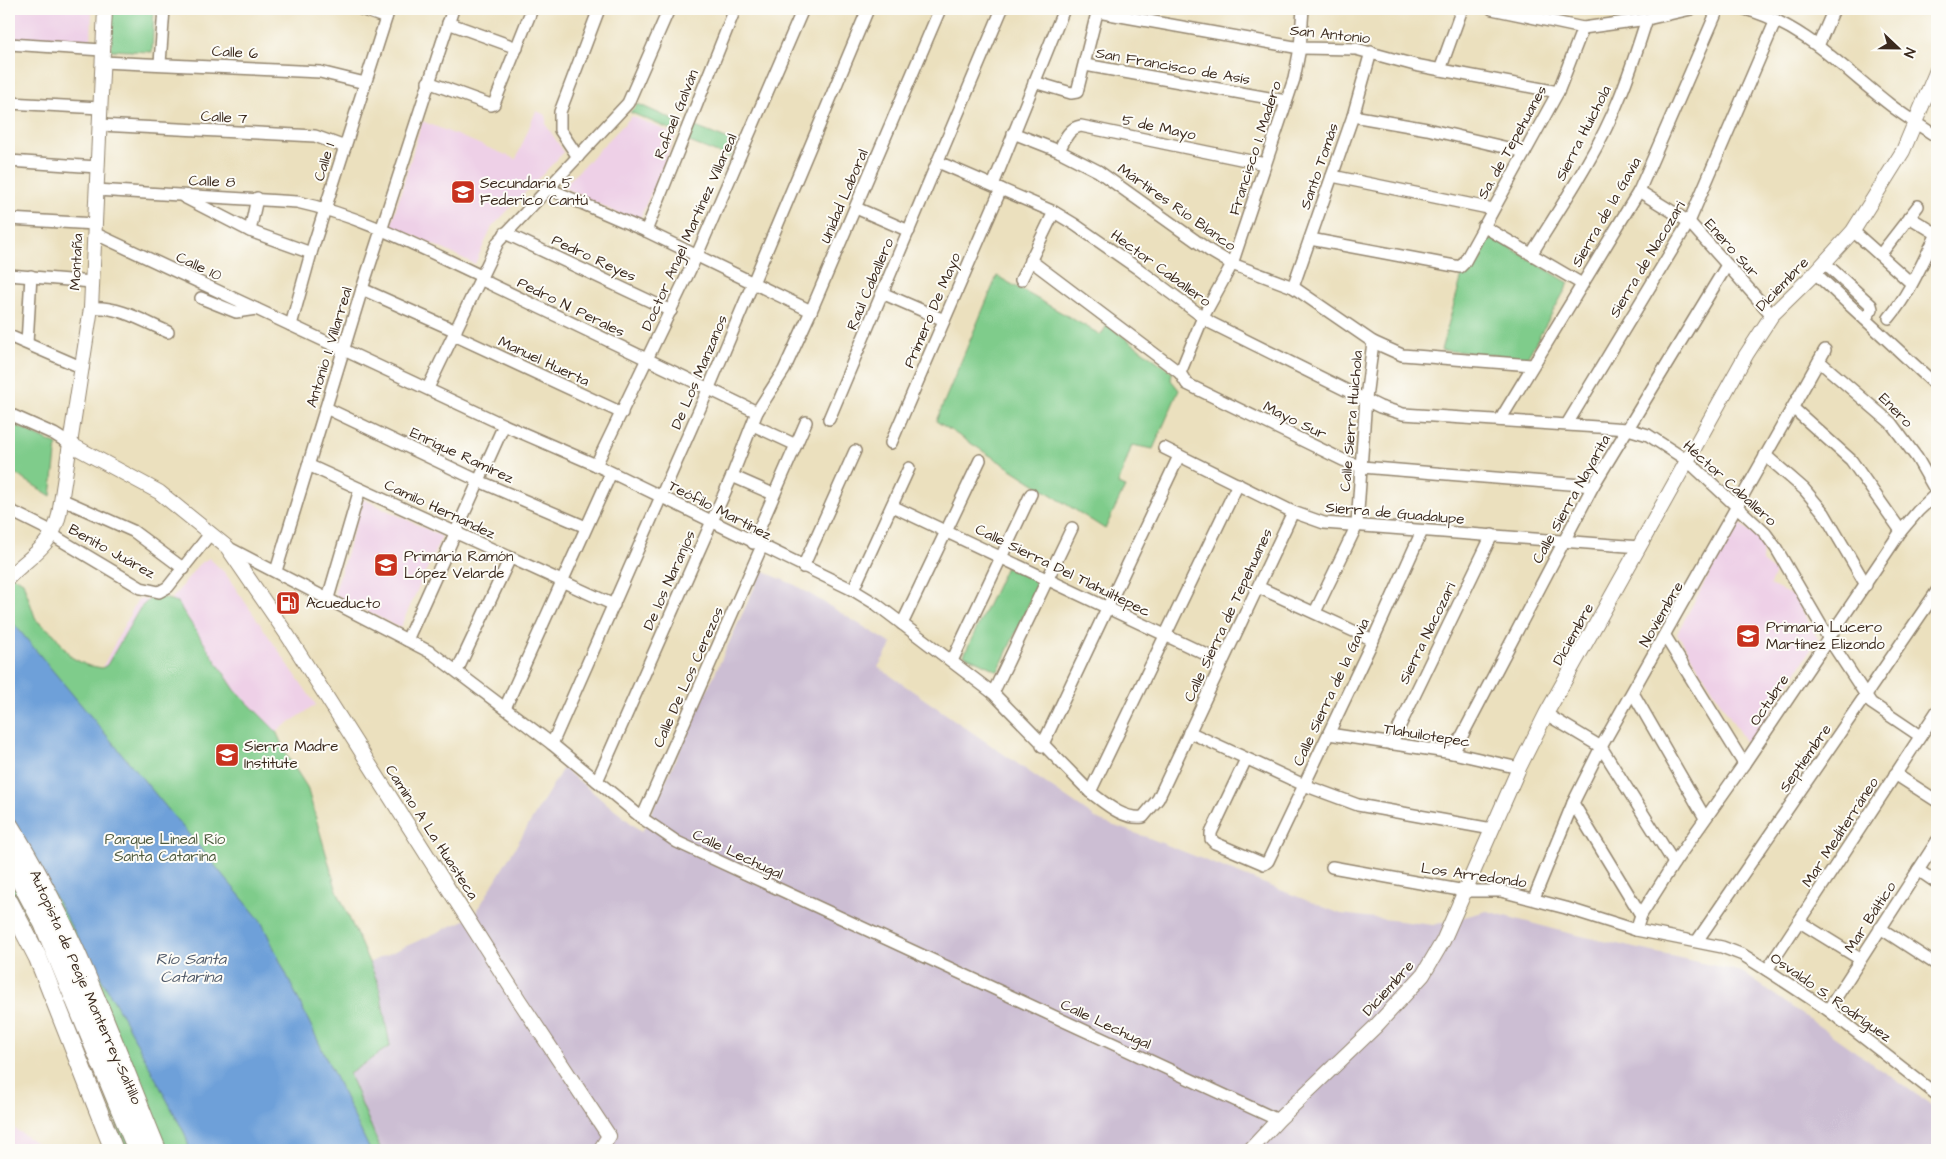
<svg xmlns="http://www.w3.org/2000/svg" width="1946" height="1159" font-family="'Architects Daughter',sans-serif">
	<rect width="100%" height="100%" fill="#fdfcf7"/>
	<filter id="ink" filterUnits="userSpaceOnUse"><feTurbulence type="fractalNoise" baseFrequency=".02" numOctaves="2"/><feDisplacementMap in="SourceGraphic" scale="10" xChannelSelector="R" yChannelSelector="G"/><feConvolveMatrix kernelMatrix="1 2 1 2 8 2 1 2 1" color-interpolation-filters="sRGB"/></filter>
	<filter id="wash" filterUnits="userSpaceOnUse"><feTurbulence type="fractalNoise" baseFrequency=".0096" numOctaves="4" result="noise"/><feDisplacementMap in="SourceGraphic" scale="20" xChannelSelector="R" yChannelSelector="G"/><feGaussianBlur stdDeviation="1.12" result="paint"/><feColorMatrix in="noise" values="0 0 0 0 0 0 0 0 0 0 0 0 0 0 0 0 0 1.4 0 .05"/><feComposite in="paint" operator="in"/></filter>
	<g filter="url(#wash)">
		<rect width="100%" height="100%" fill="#ebe0be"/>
		<g fill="#eed0e7">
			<path d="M9,9H92L91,44L9,39Z"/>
			<path d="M536,111L546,115V125L564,152L492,227L475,264L391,225L422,121L516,159Z"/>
			<path d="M632,116L676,135L638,223L563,187Z"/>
			<path d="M363,499L442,536L400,628L334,594Z"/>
			<path d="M1738,522L1763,543L1762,562L1775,572L1770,585L1795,597L1818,639L1748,746L1677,633Z"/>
			<path d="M209,558L225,573L316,705L275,732L101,670L138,599L171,600L198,565Z"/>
			<path d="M9,1125L47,1150H9Z"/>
		</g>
		<path fill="#ccbed3" d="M762,571L795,585L892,644L878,667L1100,821L1149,838L1341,914L1433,925L1487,911L1568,933L1742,972L1937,1109V1150H372L305,991L474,916L563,768L642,832Z"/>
		<g fill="#7fcc8b" stroke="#5d7b54">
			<path d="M113,9H154L152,52L111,50Z"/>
			<path d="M638,104L680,123L676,132L630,112Z"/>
			<path d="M693,126L736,143L730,158L687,141Z"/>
			<path d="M1484,232L1569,283L1527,358L1441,350L1463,272Z"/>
			<path d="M997,276L1101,335L1107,325L1172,372L1171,380L1179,390L1153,449L1132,445L1118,484L1125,487L1105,529L936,421Z"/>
			<path d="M9,422L57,445L51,496L9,470Z"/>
			<path d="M1006,567L1039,581L998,671L964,655Z"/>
			<path d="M9,574L23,582L36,620L54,634L71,657L86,665L102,668L107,665L140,608L154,595L177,602L235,690L276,731L286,754L307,787L336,888L379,985L390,1046L349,1074L381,1150H125L110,1105L60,976L9,885Z"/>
		</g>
		<path fill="#6ea0d9" stroke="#54657c" d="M9,618L261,921L370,1150H190L185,1134L123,1017L21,838L9,822Z"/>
	</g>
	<g filter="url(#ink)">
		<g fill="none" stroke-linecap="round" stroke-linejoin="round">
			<defs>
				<g id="minor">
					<path d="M361,9L386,18"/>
					<path d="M1492,9L1583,28L1647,19L1691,9"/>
					<path d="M1745,9C1802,24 1844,69 1889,104C1904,116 1921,126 1937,137"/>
					<path d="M1098,12L1300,48L1356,49L1415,65L1558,92"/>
					<path d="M448,23L517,48"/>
					<path d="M9,44L102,50"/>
					<path d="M1818,46L1834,9"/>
					<path d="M102,62L320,72L365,83"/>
					<path d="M160,63L164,9"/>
					<path d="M1085,65L1286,101"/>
					<path d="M1440,70L1462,9"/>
					<path d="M428,82L491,105L494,104L532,9"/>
					<path d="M1034,82L1071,93L1077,92L1098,9"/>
					<path d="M9,103L100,108"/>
					<path d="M1353,116L1427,129L1525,152"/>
					<path d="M100,125L315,136L345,147"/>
					<path d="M1013,133L1059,151L1098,171L1210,251L1232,264L1293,287L1373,342L1402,355L1532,365"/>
					<path d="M1059,151C1064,141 1068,128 1081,126L1265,164"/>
					<path d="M578,157L560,130V112L599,9"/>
					<path d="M9,161L97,167"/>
					<path d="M938,162L1054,212L1074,224L1137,268L1211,323L1380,407L1403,414L1628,429L1648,435L1688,461L1765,533L1776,548L1829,639L1871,703L1920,736"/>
					<path d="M1332,176L1493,209"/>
					<path d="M993,185L1064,9"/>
					<path d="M547,188L646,231L811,311"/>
					<path d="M96,190L297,202C362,216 421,248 481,276"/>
					<path d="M1639,191L1689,222L1772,315"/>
					<path d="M184,197L250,231L311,253"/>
					<path d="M856,208L909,231"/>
					<path d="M1909,217L1937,234"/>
					<path d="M9,219L95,224"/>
					<path d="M1483,226L1582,284"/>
					<path d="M250,231L257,198"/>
					<path d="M646,231L735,9"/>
					<path d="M1853,231L1911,283"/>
					<path d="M94,233L504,425L596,465L853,590L876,604L993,693L1090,792C1105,803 1123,820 1143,817L1158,799L1293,512"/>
					<path d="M505,233L671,311"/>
					<path d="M1310,239L1460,267L1464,263L1558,92L1583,28"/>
					<path d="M1532,253C1563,203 1597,154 1619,99C1630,73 1638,46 1647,19"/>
					<path d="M1880,255L1918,206"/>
					<path d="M1030,260L1180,373L1187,384L1343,460L1362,467L1593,486"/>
					<path d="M1825,263L1871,305L1872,309L1865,319"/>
					<path d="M1815,273L1937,386"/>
					<path d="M9,275L92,282"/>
					<path d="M480,279L757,412"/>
					<path d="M1021,280L1054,212"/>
					<path d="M1293,287L1353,116L1371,52"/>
					<path d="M362,289L456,331"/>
					<path d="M882,293L944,320"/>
					<path d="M201,298L236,312L256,309"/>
					<path d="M91,308C119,306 143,321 168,332"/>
					<path d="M1889,318C1910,293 1922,263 1937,234"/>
					<path d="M291,325L311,253L389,9"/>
					<path d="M454,335L622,413"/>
					<path d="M9,336L83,368"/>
					<path d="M27,343L31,276"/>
					<path d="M1819,361L1891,423L1917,458L1937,493"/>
					<path d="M1180,373L1203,317L1232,264L1248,216L1294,79L1300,48L1303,9"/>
					<path d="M428,388L498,242L628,103L669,9"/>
					<path d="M326,408L479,481L586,527"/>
					<path d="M1793,408L1851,460L1901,531"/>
					<path d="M9,414L54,434L70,444"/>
					<path d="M829,419L1002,9"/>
					<path d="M1500,420L1639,191L1718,9"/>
					<path d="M1567,424L1689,222L1776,20"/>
					<path d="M753,425L796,445"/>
					<path d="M891,443L1001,189"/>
					<path d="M1164,448L1293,512L1324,523L1640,547"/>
					<path d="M1765,455L1804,489L1824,513L1866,585"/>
					<path d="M308,465L614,605"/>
					<path d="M596,465L697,255L803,9"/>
					<path d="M732,476L773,494"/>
					<path d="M61,499L133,531L184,569"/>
					<path d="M892,506L1222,662"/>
					<path d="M9,510L45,528L59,539L141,588L159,592L168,587L210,534"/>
					<path d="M753,543L806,422"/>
					<path d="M227,547L432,653L552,744L642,818L677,842L1278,1120"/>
					<path d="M803,567L855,451"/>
					<path d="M276,571L362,289L453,9"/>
					<path d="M1258,587L1373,640"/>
					<path d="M853,590L909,468"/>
					<path d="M328,598L360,489"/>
					<path d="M1315,612L1357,525L1366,398L1373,342"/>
					<path d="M902,624L980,460"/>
					<path d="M1665,636L1744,764"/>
					<path d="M407,640L504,425"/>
					<path d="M952,661L1031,494"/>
					<path d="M457,671L510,558"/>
					<path d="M993,693L1072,528"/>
					<path d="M1633,693L1705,818"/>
					<path d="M505,708L611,473"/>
					<path d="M1546,714L1601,747L1674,863"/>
					<path d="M1189,732L1304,785L1358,805L1492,829"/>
					<path d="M1329,734L1453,753L1519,768"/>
					<path d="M552,744L708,390L868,9"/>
					<path d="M1391,744L1492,535"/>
					<path d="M1042,746L1179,456"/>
					<path d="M1453,753L1593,486L1727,265"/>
					<path d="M1246,759L1211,833V839L1215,843L1264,864L1268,861L1373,640L1422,531"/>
					<path d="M1895,774L1937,801"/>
					<path d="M597,781L732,476L757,412L784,370L811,311L940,9"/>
					<path d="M1090,792L1238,484"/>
					<path d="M1573,803L1641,915"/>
					<path d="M642,818L761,548"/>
					<path d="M1332,867L1465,891H1501L1566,908L1636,930L1722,947L1743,955L1767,970L1828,1010L1937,1095"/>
					<path d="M1918,870L1937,883"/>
					<path d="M1534,898L1573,803L1601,747L1825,350"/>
					<path d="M1800,922L1860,959"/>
					<path d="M1880,928L1937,965"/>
					<path d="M1636,930L1641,915L1674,863L1744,764L1901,531L1918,511L1937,493"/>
					<path d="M1697,941L1937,591"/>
					<path d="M1767,970L1937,711"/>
					<path d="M1828,1010L1937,841"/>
				</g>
				<g id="tertiary">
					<path d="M70,444L159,492L227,547L288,636L519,1000L609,1136L600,1150"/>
					<path d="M9,577C29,557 52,546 59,515L91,308L105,9"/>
					<path d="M1250,1150L1278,1120L1375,1027L1423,975L1443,941L1519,768L1546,714L1746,355L1772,315L1815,273L1853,231L1903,151L1937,70"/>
				</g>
				<path id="primary" d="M9,902L38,958L114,1150"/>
				<g id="motorway">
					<path d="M9,827C72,927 111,1041 156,1150"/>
					<path d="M9,858L44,923L138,1150"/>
				</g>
			</defs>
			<use href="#minor" stroke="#93856e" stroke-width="14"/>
			<use href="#tertiary" stroke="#93856e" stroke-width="16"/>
			<use href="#primary" stroke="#93856e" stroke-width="20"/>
			<use href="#motorway" stroke="#93856e" stroke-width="22"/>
			<use href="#minor" stroke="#fff" stroke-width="11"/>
			<use href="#tertiary" stroke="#fff" stroke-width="14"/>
			<use href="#primary" stroke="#fff" stroke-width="18"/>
			<use href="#motorway" stroke="#fff" stroke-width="20"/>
		</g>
	</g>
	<defs>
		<symbol id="school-square" viewBox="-11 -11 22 22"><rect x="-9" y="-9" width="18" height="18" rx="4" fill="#c8321e" stroke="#fdfcf7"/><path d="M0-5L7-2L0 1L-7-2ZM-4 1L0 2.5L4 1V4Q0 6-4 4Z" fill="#fff"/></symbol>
		<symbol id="fuel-square" viewBox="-11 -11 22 22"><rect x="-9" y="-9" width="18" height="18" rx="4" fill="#c8321e" stroke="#fdfcf7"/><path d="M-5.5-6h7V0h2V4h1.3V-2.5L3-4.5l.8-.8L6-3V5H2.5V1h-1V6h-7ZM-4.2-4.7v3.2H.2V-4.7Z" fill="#fff"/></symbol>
	</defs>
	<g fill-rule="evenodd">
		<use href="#school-square" x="449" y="178" width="28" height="28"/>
		<use href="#school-square" x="372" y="551" width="28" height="28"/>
		<use href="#fuel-square" x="274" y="589" width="28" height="28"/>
		<use href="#school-square" x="1734" y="622" width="28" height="28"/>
		<use href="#school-square" x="213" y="741" width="28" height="28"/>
	</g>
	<g text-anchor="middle" stroke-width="4" stroke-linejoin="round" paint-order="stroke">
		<g font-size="15" fill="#3b2a1e" stroke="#fdfcf7">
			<text transform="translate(1330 34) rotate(6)" y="5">San Antonio</text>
			<text transform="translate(235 52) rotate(3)" y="5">Calle 6</text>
			<text transform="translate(1173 66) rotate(10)" y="5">San Francisco de Asís</text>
			<text transform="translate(676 114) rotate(-68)" y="5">Rafael Galván</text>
			<text transform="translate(224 117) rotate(3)" y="5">Calle 7</text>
			<text transform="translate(1159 127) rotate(12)" y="5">5 de Mayo</text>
			<text transform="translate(1583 133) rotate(-63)" y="5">Sierra Huichola</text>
			<text transform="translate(1512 142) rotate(-61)" y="5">Sa. de Tepehuanes</text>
			<text transform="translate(1255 148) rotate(-72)" y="5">Francisco I. Madero</text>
			<text transform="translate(324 162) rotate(-73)" y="5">Calle 1</text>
			<text transform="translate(1319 166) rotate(-71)" y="5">Santo Tomás</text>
			<text transform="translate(212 181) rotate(2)" y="5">Calle 8</text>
			<text transform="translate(844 196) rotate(-67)" y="5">Unidad Laboral</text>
			<text transform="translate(1177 207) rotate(35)" y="5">Mártires Río Blanco</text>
			<text transform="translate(1606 212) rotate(-60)" y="5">Sierra de la Gavia</text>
			<text transform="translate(689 232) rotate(-66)" y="5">Doctor Angel Martínez Villareal</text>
			<text transform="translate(1732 248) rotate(48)" y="5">Enero Sur</text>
			<text transform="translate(594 258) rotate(25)" y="5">Pedro Reyes</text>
			<text transform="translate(1647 259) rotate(-59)" y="5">Sierra de Nacozari</text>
			<text transform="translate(76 262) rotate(-87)" y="5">Montaña</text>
			<text transform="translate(199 266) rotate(25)" y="5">Calle 10</text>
			<text transform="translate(1161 268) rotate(36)" y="5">Hector Caballero</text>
			<text transform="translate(870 284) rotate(-67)" y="5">Raúl Caballero</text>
			<text transform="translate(1782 284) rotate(-46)" y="5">Diciembre</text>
			<text transform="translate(571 307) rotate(26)" y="5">Pedro N. Perales</text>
			<text transform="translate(932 310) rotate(-67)" y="5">Primero De Mayo</text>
			<text transform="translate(329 347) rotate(-73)" y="5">Antonio I. Villarreal</text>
			<text transform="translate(544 361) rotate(25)" y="5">Manuel Huerta</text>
			<text transform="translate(699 372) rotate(-67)" y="5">De Los Manzanos</text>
			<text transform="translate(1896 410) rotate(46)" y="5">Enero</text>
			<text transform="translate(1295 420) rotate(26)" y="5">Mayo Sur</text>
			<text transform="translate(1351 421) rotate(-85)" y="5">Calle Sierra Huichola</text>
			<text transform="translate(462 455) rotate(25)" y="5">Enrique Ramírez</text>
			<text transform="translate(1730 483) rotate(42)" y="5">Héctor Caballero</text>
			<text transform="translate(1571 499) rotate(-61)" y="5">Calle Sierra Nayarita</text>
			<text transform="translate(440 509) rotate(25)" y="5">Camilo Hernandez</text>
			<text transform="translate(720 510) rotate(27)" y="5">Teófilo Martínez</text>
			<text transform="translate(1395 513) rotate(5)" y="5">Sierra de Guadalupe</text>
			<text transform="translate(112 551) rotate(29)" y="5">Benito Juárez</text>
			<text transform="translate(1063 570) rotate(26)" y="5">Calle Sierra Del Tlahuiltepec</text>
			<text transform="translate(669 580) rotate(-66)" y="5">De los Naranjos</text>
			<text transform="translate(1661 614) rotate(-60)" y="5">Noviembre</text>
			<text transform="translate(1228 615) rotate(-65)" y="5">Calle Sierra de Tepehuanes</text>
			<text transform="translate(1427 633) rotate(-64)" y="5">Sierra Nacozari</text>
			<text transform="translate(1573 634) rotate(-61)" y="5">Diciembre</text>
			<text transform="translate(688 677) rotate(-66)" y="5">Calle De Los Cerezos</text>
			<text transform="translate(1331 692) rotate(-65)" y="5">Calle Sierra de la Gavia</text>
			<text transform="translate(1769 700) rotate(-56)" y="5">Octubre</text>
			<text transform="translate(1427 735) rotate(9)" y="5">Tlahuilotepec</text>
			<text transform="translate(1805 758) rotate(-55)" y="5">Septiembre</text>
			<text transform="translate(432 832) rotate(57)" y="5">Camino A La Huasteca</text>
			<text transform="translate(1840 832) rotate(-57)" y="5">Mar Mediterráneo</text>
			<text transform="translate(738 854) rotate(25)" y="5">Calle Lechugal</text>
			<text transform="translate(1474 875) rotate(8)" y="5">Los Arredondo</text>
			<text transform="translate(1870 917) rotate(-57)" y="5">Mar Báltico</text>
			<text transform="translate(86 987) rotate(66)" y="5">Autopista de Peaje Monterrey-Saltillo</text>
			<text transform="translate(1388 988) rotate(-48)" y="5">Diciembre</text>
			<text transform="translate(1831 997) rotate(35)" y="5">Osvaldo S. Rodríguez</text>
			<text transform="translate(1106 1024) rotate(25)" y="5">Calle Lechugal</text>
		</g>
		<g font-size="15" fill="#3b2a1e" stroke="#fdfcf7" text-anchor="start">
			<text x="480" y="188">Secundaria 5<tspan x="480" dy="17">Federico Cantú</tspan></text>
			<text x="404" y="561">Primaria Ramón<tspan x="404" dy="17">López Velarde</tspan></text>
			<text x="306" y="608">Acueducto</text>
			<text x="1766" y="632">Primaria Lucero<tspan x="1766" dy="17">Martínez Elizondo</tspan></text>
			<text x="244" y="751">Sierra Madre<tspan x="244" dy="17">Institute</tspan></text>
		</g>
		<g font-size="15" fill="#4f5b3f" stroke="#fdfcf7">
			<text x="165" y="844">Parque Lineal Río<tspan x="165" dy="17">Santa Catarina</tspan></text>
		</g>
		<g font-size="16" font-style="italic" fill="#4f5969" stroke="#fdfcf7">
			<text x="191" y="964">Río Santa<tspan x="191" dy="18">Catarina</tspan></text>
		</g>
	</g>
	<rect width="1946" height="1159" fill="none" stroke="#fdfcf7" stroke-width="30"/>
	<g transform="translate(1898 48) rotate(112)" stroke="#fdfcf7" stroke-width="4" paint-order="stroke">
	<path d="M0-4L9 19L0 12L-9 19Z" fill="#3b2a1e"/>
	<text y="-8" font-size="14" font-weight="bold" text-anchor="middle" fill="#3b2a1e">N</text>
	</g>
</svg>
